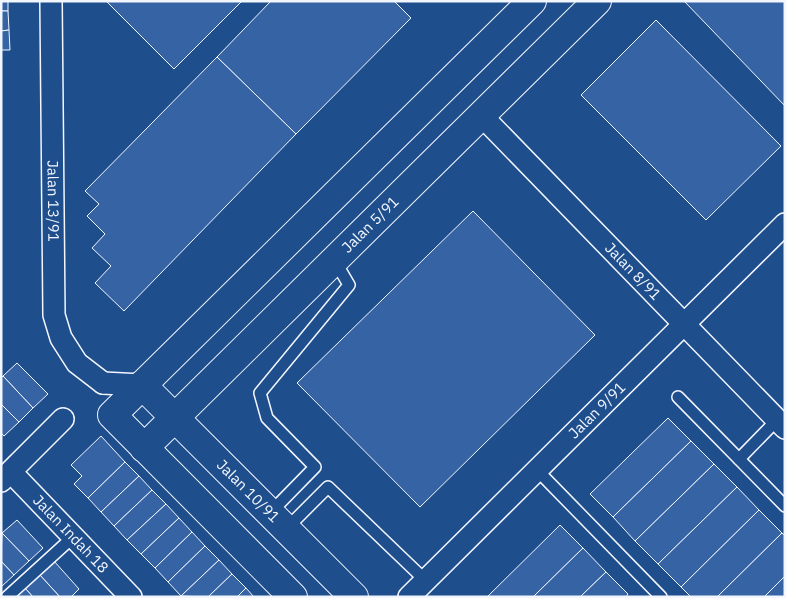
<svg xmlns="http://www.w3.org/2000/svg" width="786" height="598" font-family="'IBM Plex Sans',sans-serif">
	<rect width="100%" height="100%" fill="#1f4e8c"/>
	<g fill="#3563a3" stroke="#f2f6ff">
		<rect x="1" y="1" width="7" height="10"/>
		<path d="M106,1H242L174,69Z"/>
		<path d="M271,1H394L411,18L296,134L217,57Z"/>
		<path d="M684,1H785V106Z"/>
		<path d="M1,11H8L9,30L1,31Z"/>
		<path d="M656,20L781,146L706,220L581,95Z"/>
		<path d="M9,30L10,50H1V31Z"/>
		<path d="M217,57L296,134L124,311L95,283L111,266L92,248L105,234L87,216L99,204L85,191Z"/>
		<path d="M473,211L595,335L420,507L297,383Z"/>
		<path d="M17,363L48,394L33,408L3,376Z"/>
		<path d="M3,376L33,408L19,422L1,404V378Z"/>
		<path d="M1,404L19,422L4,436L1,433Z"/>
		<path d="M668,418L691,441L613,517L590,494Z"/>
		<path d="M101,436L125,462L88,498L74,484L82,476L71,465Z"/>
		<path d="M691,441L714,464L635,541L613,517Z"/>
		<path d="M125,462L139,476L101,512L88,498Z"/>
		<path d="M714,464L737,487L658,564L635,541Z"/>
		<path d="M139,476L152,490L114,526L101,512Z"/>
		<path d="M737,487L759,510L681,587L658,564Z"/>
		<path d="M152,490L166,504L127,540L114,526Z"/>
		<path d="M166,504L179,518L141,554L127,540Z"/>
		<path d="M759,510L782,533L717,597H691L681,587Z"/>
		<path d="M179,518L192,532L155,568L141,554Z"/>
		<path d="M17,520L43,548L29,561L2,533Z"/>
		<path d="M560,525L583,548L533,597H487Z"/>
		<path d="M192,532L205,546L168,582L155,568Z"/>
		<path d="M2,533L29,561L14,575L1,561Z"/>
		<path d="M782,533L785,536V576L764,597H717Z"/>
		<path d="M205,546L219,560L181,596L168,582Z"/>
		<path d="M583,548L606,572L580,597H533Z"/>
		<path d="M219,560L232,574L208,597L181,596Z"/>
		<path d="M1,561L14,575L1,587Z"/>
		<path d="M54,561L79,589L71,597H60L39,574Z"/>
		<path d="M606,572L628,594L626,597H580Z"/>
		<path d="M39,574L60,597H33L25,588Z"/>
		<path d="M232,574L246,588L237,597H208Z"/>
		<path d="M785,576V597H764Z"/>
		<path d="M25,588L33,597H15Z"/>
		<path d="M246,588L254,597H237Z"/>
	</g>
	<g fill="none" stroke-linecap="round" stroke-linejoin="round">
		<defs>
			<g id="lane">
				<path d="M678,397L785,506"/>
				<path d="M739,459L777,420"/>
				<path d="M537,470L661,597"/>
				<path d="M270,513L315,467L267,418L260,393L349,285L335,261"/>
				<path d="M286,529L328,487L425,580"/>
				<path d="M7,597L73,537"/>
			</g>
			<g id="street">
				<path id="s1" d="M51,1L54,315L61,338L77,363L103,383"/>
				<path id="s2" d="M481,115L785,428"/>
				<path d="M103,383L142,385"/>
				<path id="s3" d="M11,472L131,597"/>
				<path d="M1,481L63,419"/>
				<path id="s4" d="M409,597L785,224"/>
			</g>
			<g id="secondary">
				<path id="s5" d="M142,385L354,597"/>
				<path id="s6" d="M144,448L597,1"/>
				<path d="M293,597L112,415L532,1"/>
			</g>
		</defs>
		<use href="#lane" stroke="#f2f6ff" stroke-width="14"/>
		<use href="#street" stroke="#f2f6ff" stroke-width="24"/>
		<use href="#secondary" stroke="#f2f6ff" stroke-width="30"/>
		<use href="#lane" stroke="#1f4e8c" stroke-width="11"/>
		<use href="#street" stroke="#1f4e8c" stroke-width="21"/>
		<use href="#secondary" stroke="#1f4e8c" stroke-width="28"/>
	</g>
	<g text-anchor="middle" stroke-width="4" stroke-linejoin="round" paint-order="stroke">
		<g font-size="15" fill="#f2f6ff" stroke="#1f4e8c">
			<text dy="5" stroke="none"><textPath href="#s1" startOffset="200">Jalan 13/91</textPath></text>
			<text dy="5" stroke="none"><textPath href="#s6" startOffset="318">Jalan 5/91</textPath></text>
			<text dy="5" stroke="none"><textPath href="#s2" startOffset="218">Jalan 8/91</textPath></text>
			<text dy="5" stroke="none"><textPath href="#s4" startOffset="265">Jalan 9/91</textPath></text>
			<text dy="5" stroke="none"><textPath href="#s5" startOffset="150">Jalan 10/91</textPath></text>
			<text dy="5" stroke="none"><textPath href="#s3" startOffset="86">Jalan Indah 18</textPath></text>
		</g>
	</g>
	<rect width="786" height="598" fill="none" stroke="#f2f6ff" stroke-width="5"/>
</svg>
